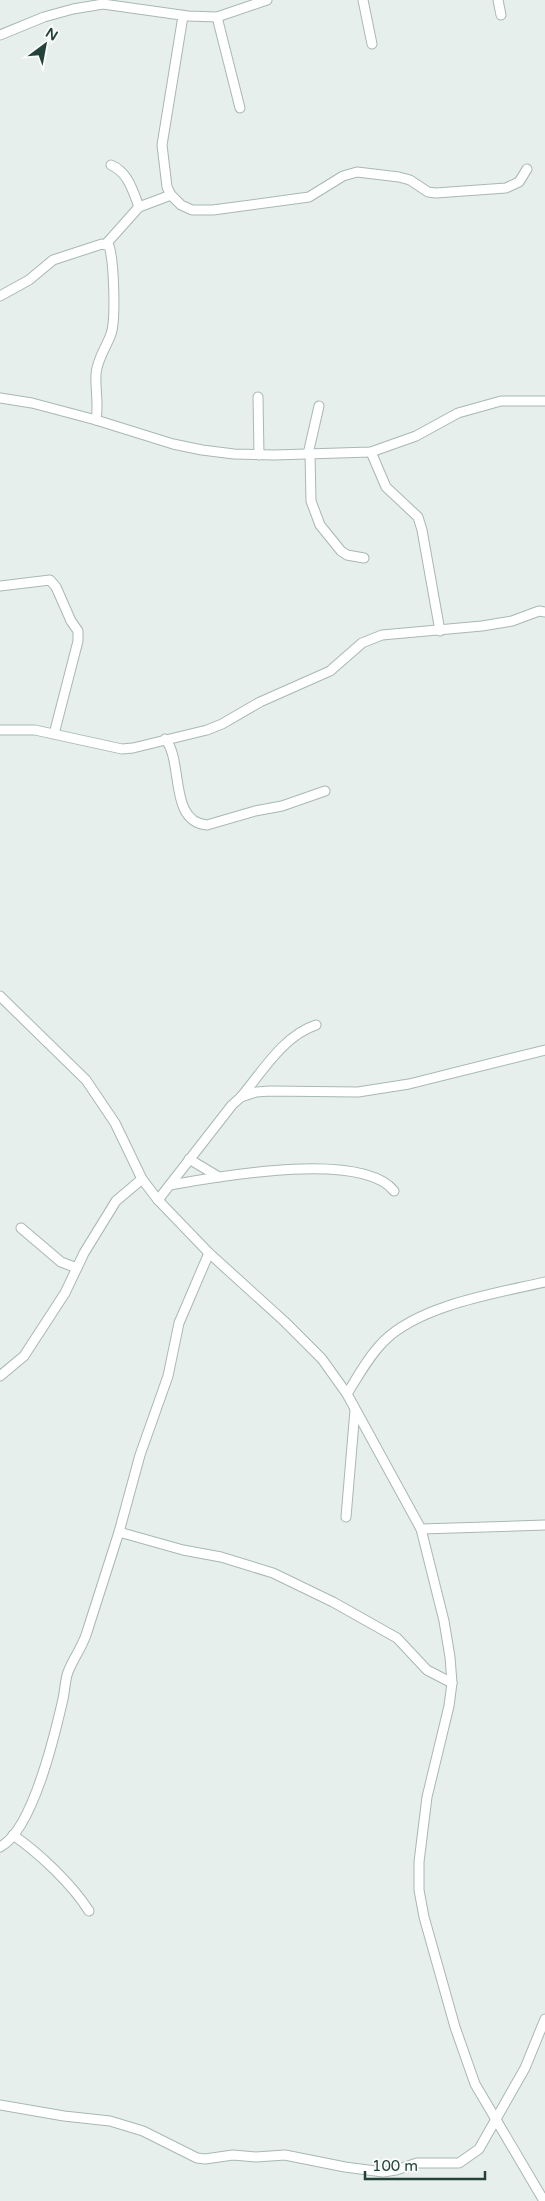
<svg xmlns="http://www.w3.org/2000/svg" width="545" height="2201" font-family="'Varela Round',sans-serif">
	<rect width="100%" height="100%" fill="#e6efeb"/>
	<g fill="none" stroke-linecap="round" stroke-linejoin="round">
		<defs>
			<g id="minor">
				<path d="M363,0L372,44"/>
				<path d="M498,0L501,15"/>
				<path d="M183,16L162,145L167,187L171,195L181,205L192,210H213L309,197L343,176L357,172L399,177L410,180L428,192L436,193L506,188L519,182L527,169"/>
				<path d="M217,17L240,108"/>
				<path d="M0,35L44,17L73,9L103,4L188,16L217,17L267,0"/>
				<path d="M111,165C128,172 133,191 139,207"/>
				<path d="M106,244L139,207L171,195"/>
				<path d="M0,296L29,280L53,260L102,244L109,246C114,261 116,320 111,334C106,348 97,359 96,374C95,389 99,404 96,420"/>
				<path d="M258,397L259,455"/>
				<path d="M0,398L32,403L96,420L173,444L202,450L234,454L274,455L371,452L416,436L458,413L501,401H545"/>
				<path d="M371,452L386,487L418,517L422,530L440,631"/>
				<path d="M308,454L319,406"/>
				<path d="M310,454L311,501L320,525L341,551L347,555L364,558"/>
				<path d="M0,586L50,580L56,587L71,621L78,631V641L54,734"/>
				<path d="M0,730H35L122,749L133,748L207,730L222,724L260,702L330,671L362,643L382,635L482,626L512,621L539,611L545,612"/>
				<path d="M165,739C184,760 168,822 207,825L255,811L282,806L325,791"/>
				<path d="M0,996L86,1080L115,1123L142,1179L158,1200L209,1253L284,1321L322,1359L347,1394L421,1529L444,1621L450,1657L452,1683L449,1706L427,1797L419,1862V1890L424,1917L455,2027L475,2084L544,2201"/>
				<path d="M241,1097C262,1072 284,1035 316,1025"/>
				<path d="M189,1159L219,1177"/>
				<path d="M170,1185C217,1177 361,1150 394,1191"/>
				<path d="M158,1200L232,1105L241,1097L256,1092L270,1091L358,1092L409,1084L545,1050"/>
				<path d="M21,1228L61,1262L77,1268"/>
				<path d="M0,1376L24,1356L65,1293L84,1253L116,1201L142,1179"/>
				<path d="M347,1394C358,1376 369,1356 384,1341C420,1305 497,1293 545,1282"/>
				<path d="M346,1517L355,1410"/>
				<path d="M421,1529L545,1525"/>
				<path d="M119,1532L183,1550L221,1557L273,1573L333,1602L397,1638L427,1670L452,1683"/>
				<path d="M13,1835C39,1853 72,1884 89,1911"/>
				<path d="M0,1847C33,1830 55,1734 63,1699C65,1690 65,1680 68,1672C73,1659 81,1649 86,1635L119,1532L140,1455L168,1376L179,1323L209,1253"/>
				<path d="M0,2105L64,2116L110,2121L143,2131L197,2158L205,2159L233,2155L256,2157L285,2155L345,2167L383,2172L396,2170L417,2163H459L479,2149L525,2068L545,2019"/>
			</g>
		</defs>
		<use href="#minor" stroke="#a8b8b2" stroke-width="11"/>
		<use href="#minor" stroke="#fff" stroke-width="9"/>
	</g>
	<g transform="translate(45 45) rotate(32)" stroke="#f7fbf9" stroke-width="4" paint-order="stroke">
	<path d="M0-4L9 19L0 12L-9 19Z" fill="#24423a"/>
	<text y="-8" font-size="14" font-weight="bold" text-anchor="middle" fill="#24423a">N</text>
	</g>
	<path d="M365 2171v8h120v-8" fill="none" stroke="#24423a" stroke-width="2.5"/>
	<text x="372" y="2171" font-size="15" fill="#24423a" stroke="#f7fbf9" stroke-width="4" paint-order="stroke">100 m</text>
</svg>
